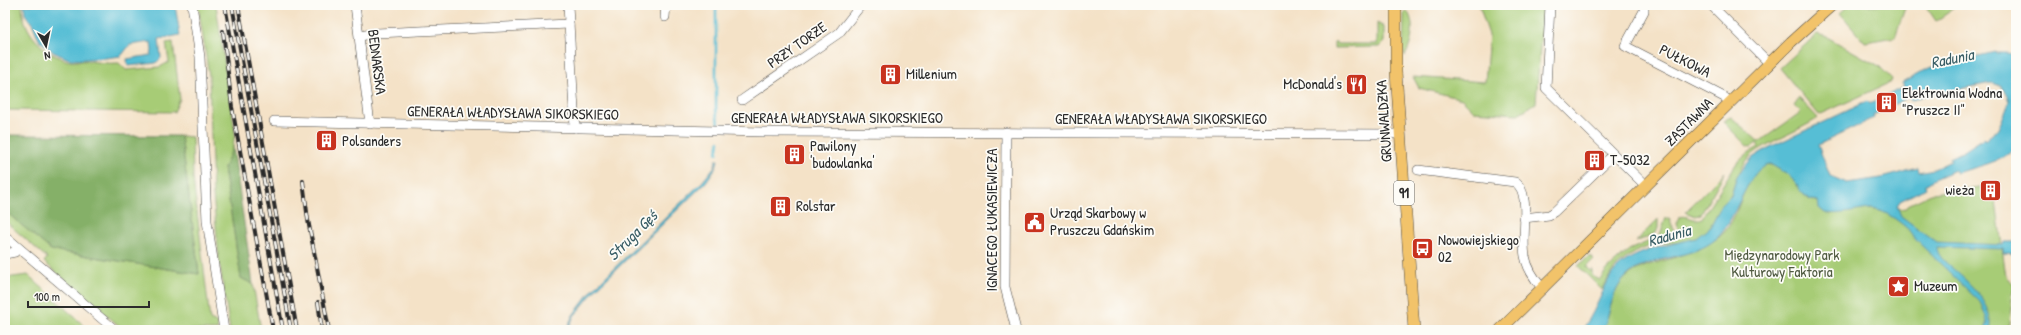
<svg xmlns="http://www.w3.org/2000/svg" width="2021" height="335" font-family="'Patrick Hand',sans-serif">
	<rect width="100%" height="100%" fill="#fdfcf7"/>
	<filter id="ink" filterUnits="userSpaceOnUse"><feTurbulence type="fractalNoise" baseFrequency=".025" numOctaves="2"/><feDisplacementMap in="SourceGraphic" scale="8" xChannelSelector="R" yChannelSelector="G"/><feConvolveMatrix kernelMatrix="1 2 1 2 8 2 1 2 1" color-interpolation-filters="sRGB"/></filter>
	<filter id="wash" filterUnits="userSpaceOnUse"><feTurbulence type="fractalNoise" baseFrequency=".012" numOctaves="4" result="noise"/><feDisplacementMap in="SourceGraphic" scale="16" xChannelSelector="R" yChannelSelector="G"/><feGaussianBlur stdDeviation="0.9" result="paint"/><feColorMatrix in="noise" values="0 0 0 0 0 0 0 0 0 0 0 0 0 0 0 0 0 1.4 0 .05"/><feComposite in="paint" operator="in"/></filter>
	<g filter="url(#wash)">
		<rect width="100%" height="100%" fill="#f4e2c7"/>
		<g fill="#a7cc76" stroke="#697c50">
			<path d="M5,5H22C22,32 44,54 69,61C75,62 81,60 88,61C99,62 107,64 119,63L126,70L160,67L169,62L166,43L173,42L180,99L174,112L5,110Z"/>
			<path d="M198,5H216L235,132L233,147L224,168L241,278L253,284L261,330H230L219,260L213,194L209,76Z"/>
			<path d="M1479,5H1543L1536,103L1518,114L1474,111L1462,99L1419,88L1413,77L1485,82L1489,35Z"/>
			<path d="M1849,5H1903L1905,8L1895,37L1865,42L1840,13Z"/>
			<path d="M1925,5H1959L1936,21Z"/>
			<path d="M1407,11C1416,23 1412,44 1405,56L1403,51L1404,13Z"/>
			<path d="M1377,23L1384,27V42L1379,47L1334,48V43L1336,42L1337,44H1377Z"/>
			<path d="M1817,34L1827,37L1879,66L1892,79L1891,82L1819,115L1780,68Z"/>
			<path d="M1799,98L1818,118C1800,131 1760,144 1748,159C1739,170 1735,182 1731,195C1729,199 1724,202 1721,207C1715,216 1712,227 1703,234C1691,244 1673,242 1658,244C1645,246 1625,257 1616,267C1609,274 1607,283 1602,290L1578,266L1588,257H1592L1594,259L1586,267L1590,271L1592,269V276L1600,280L1606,271L1629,250L1659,237L1666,218L1670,219L1675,236L1680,234L1676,223L1679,217C1687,214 1693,222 1702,218L1736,164L1748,153L1759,147L1757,143L1751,147L1747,146L1723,122L1730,116L1759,142L1801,112L1794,105Z"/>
			<path d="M181,136L192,137L193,178L210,320L217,323L218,330H124L44,262L47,258L5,221V211L51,250L199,274Z"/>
			<path d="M1766,164L1775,166L1787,174L1797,184L1800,191L1810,200L1818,201L1829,214L1868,209L1881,211L1906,208L1908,205L1933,193L1987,186L1995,194L2006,277L2014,284L2008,330H1603C1609,316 1611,297 1620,284C1634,265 1656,264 1676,257C1687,253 1709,244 1718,238C1742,220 1739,179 1766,164Z"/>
			<path d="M1725,172L1701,214L1695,216L1685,212Z"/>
			<path d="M1658,219V228L1656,233L1635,242Z"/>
			<path d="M28,275L89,330H5V278Z"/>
		</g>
		<g fill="#85b067" stroke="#586e49">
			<path d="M5,135L181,136L199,274L51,250L5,211Z"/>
			<path d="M233,147L253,284L241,278L224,168Z"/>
		</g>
		<g fill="#57bed5" stroke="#417480" fill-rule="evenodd">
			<path d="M24,5H175L180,35L159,39L161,58L156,63L128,66L127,59L151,55L152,51L151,42L130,45L121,56L106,58L71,60L53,52L39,40L33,25L25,14Z"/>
			<path d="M1995,52L1996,53H2008L2016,56V147C2003,163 1974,167 1956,173L1954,170L1936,178L1925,185L1926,188L1900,201L1897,206L1901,216L1936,242L2003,245L2004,242H2016V254L2003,253V249L1937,247C1937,255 1945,262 1951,267C1968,282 1996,305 1989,330H1984L1987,322L1986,316L1980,302L1917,241C1914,238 1914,236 1912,233C1902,223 1883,208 1869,209C1854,211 1840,215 1825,213L1819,208L1818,201L1810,200L1800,191L1797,184L1787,174L1770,164C1749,165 1735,223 1717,238C1690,263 1642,252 1620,284C1611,297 1609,316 1603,330H1582C1594,314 1600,296 1609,279C1624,250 1668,246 1696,238L1710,227L1721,206L1731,196L1737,176L1752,158L1768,148L1868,101L1870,104L1904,87L1902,83L1929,68ZM1991,83C2003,85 2005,90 2010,101L1998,129L1985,140L1984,138L1964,151L1950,158L1951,161L1934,169L1919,172L1918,168L1881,178L1847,183L1830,176L1818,145L1874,118L1873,115L1909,97L1911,101L1922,96Z"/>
			<path d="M716,160H718L716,167L706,182L596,289L574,316L568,330H566L573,315L594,288L703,181L715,166Z"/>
		</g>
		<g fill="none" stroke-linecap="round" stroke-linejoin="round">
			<g stroke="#57bed5" stroke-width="2.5">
				<path d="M716,5V110L718,123"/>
				<path d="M717,154L719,141"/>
			</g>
		</g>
	</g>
	<g filter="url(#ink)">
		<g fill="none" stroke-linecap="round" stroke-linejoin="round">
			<defs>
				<g id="minor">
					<path d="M192,5L200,57L207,221L224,330"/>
					<path d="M355,5L370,124"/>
					<path d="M568,5L575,128"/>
					<path d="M1550,5L1546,88L1646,186"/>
					<path d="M1644,5V11L1625,46L1724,97L1730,102"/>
					<path d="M1711,5L1769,63"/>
					<path d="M665,17L666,5"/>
					<path d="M360,36L377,33L569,24"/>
					<path d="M742,100L839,33L861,5"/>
					<path d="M274,121L763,132L1400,134"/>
					<path d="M1006,132L1005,287L1016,330"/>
					<path d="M1418,170L1515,182C1532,192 1521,237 1525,256C1527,267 1535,280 1543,289"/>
					<path d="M1524,218L1549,215L1554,212L1613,155"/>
					<path d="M5,236L115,330"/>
					<path d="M5,254L15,252L18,248"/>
				</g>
				<g id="major">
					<path d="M1396,5V72L1414,330"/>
					<path d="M1500,330L1791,42L1832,5"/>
				</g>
			</defs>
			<use href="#minor" stroke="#494642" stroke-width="10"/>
			<use href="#major" stroke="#494642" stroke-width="12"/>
			<use href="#minor" stroke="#fff" stroke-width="9"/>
			<use href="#major" stroke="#f2c36a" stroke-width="11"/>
			<defs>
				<g id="rail">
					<path d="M225,5L283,330"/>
					<path d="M232,5L291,330"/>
					<path d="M238,5L297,330"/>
					<path d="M223,31L232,107L273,330"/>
					<path d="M303,181L308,220L329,330"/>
					<path d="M318,302L322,330"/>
				</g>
			</defs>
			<use href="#rail" stroke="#2b2b2b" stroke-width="4"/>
			<use href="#rail" stroke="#fdfcf7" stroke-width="2.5" stroke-dasharray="8" stroke-linecap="butt"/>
		</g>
	</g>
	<defs>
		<symbol id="building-square" viewBox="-11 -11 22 22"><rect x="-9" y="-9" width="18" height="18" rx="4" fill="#c8321e" stroke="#fdfcf7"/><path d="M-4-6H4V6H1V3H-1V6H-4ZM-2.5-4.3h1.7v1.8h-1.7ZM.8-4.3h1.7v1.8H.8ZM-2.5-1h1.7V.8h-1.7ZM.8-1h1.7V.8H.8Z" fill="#fff"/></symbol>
		<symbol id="restaurant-square" viewBox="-11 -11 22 22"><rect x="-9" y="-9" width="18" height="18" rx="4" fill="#c8321e" stroke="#fdfcf7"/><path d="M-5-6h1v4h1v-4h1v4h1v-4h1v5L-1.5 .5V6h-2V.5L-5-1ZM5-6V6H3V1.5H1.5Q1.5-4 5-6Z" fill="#fff"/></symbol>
		<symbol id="civic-square" viewBox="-11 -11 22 22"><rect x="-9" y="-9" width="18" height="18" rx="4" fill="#c8321e" stroke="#fdfcf7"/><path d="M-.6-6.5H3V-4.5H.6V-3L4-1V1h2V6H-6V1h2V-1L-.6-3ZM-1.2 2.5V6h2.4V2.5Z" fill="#fff"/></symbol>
		<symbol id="bus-square" viewBox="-11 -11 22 22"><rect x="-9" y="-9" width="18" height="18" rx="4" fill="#c8321e" stroke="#fdfcf7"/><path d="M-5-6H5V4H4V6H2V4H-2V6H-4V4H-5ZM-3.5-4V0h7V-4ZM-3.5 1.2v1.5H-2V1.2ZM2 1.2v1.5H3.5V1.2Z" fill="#fff"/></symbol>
		<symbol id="sight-square" viewBox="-11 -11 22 22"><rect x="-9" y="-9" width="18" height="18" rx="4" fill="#c8321e" stroke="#fdfcf7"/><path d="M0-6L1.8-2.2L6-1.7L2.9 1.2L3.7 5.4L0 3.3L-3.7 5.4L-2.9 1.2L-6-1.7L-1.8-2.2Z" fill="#fff"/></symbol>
	</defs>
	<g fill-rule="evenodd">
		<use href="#building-square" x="878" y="62" width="25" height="25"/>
		<use href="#restaurant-square" x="1344" y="72" width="25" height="25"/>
		<use href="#building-square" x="1874" y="90" width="25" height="25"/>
		<use href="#building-square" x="314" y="128" width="25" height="25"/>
		<use href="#building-square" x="782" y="142" width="25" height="25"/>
		<use href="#building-square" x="1582" y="148" width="25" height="25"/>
		<use href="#building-square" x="1978" y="178" width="25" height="25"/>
		<use href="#building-square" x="768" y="194" width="25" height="25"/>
		<use href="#civic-square" x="1022" y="210" width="25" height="25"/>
		<use href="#bus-square" x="1410" y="236" width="25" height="25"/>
		<use href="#sight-square" x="1886" y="274" width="25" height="25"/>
	</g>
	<g text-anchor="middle" stroke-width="3.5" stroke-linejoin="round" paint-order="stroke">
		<rect fill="#fdfcf7" stroke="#6a6a68" stroke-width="1" x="1394" y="181" width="20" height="24" rx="3"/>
		<g font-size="14" font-weight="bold" fill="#2b2b2b">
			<text x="1404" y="198">91</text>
		</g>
		<g font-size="15" fill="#2b2b2b" stroke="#fdfcf7">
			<text transform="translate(797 45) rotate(-35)" y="5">PRZY TORZE</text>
			<text transform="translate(1685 61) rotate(27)" y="5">PUŁKOWA</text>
			<text transform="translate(377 62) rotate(83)" y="5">BEDNARSKA</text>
			<text transform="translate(513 113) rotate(1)" y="5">GENERAŁA WŁADYSŁAWA SIKORSKIEGO</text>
			<text x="837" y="123">GENERAŁA WŁADYSŁAWA SIKORSKIEGO</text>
			<text x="1161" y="124">GENERAŁA WŁADYSŁAWA SIKORSKIEGO</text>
			<text transform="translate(1384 121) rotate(-94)" y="5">GRUNWALDZKA</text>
			<text transform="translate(1689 122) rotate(-45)" y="5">ZASTAWNA</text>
			<text transform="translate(992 220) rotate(-90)" y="5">IGNACEGO ŁUKASIEWICZA</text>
		</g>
		<g font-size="15" fill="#2b2b2b" stroke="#fdfcf7" text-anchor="start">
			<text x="906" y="79">Millenium</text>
			<text x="1342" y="89" text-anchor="end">McDonald's</text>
			<text x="1902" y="98">Elektrownia Wodna<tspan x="1902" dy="17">"Pruszcz II"</tspan></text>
			<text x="342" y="146">Polsanders</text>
			<text x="810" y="151">Pawilony<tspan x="810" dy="17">'budowlanka'</tspan></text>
			<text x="1610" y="165">T-5032</text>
			<text x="1974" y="195" text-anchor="end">wieża</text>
			<text x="796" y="211">Rolstar</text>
			<text x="1050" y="218">Urząd Skarbowy w<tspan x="1050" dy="17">Pruszczu Gdańskim</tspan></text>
			<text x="1438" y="245">Nowowiejskiego<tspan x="1438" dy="17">02</tspan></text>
			<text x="1914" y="291">Muzeum</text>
		</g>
		<g font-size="15" fill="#505b42" stroke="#fdfcf7">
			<text x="1782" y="260">Międzynarodowy Park<tspan x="1782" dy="17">Kulturowy Faktoria</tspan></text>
		</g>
		<g font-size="16" font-style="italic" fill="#3a5e66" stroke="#fdfcf7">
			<text transform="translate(1952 58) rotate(-12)" y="6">Radunia</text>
			<text transform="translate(632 235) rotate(-45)" y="6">Struga Gęś</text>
			<text transform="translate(1669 235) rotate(-15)" y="6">Radunia</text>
		</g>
	</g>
	<rect width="2021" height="335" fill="none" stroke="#fdfcf7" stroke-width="20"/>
	<g transform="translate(46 46) rotate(171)" stroke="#fdfcf7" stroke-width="3" paint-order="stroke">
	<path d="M0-3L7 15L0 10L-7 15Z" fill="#2b2b2b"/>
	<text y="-6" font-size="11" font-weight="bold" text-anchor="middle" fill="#2b2b2b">N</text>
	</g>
	<path d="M28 301v6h121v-6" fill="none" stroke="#2b2b2b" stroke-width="2"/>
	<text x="34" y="301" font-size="12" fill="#2b2b2b" stroke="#fdfcf7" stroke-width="3" paint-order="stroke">100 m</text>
</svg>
